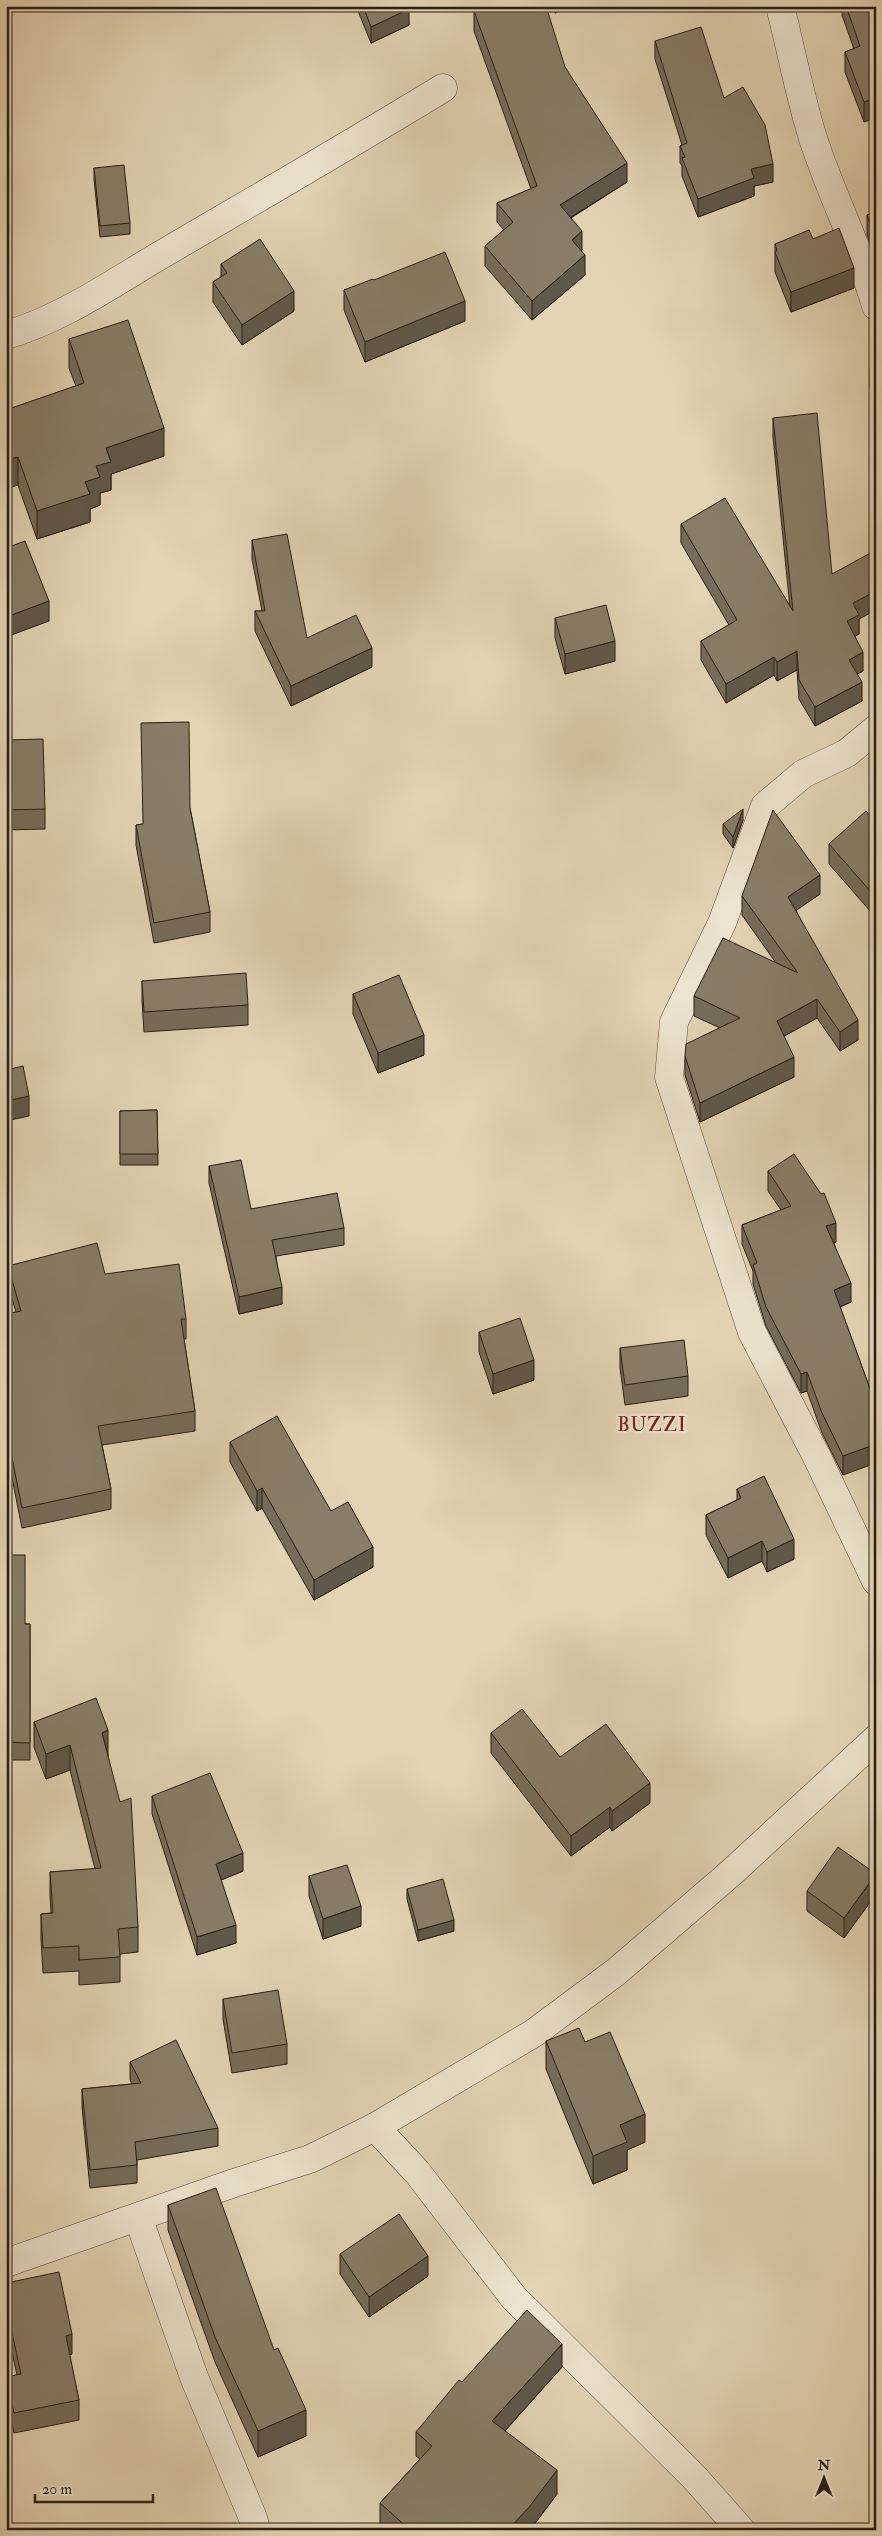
<svg xmlns="http://www.w3.org/2000/svg" width="882" height="2536" font-family="'IM FELL Double Pica',serif">
	<rect width="100%" height="100%" fill="#e3d4b4"/>
	<filter id="stains"><feTurbulence type="fractalNoise" baseFrequency=".004" numOctaves="4"/><feColorMatrix values="0 0 0 0 .2 0 0 0 0 .09 0 0 0 0 .02 0 0 0 .5 -.17"/></filter>
	<radialGradient id="worn" r=".72"><stop offset=".6" stop-color="#630" stop-opacity="0"/><stop offset="1" stop-color="#630" stop-opacity=".3"/></radialGradient>
	<g fill="none" stroke-linecap="round" stroke-linejoin="round">
		<defs>
			<g id="minor">
				<path d="M780,6C791,49 799,93 812,135C830,193 859,247 876,306"/>
				<path d="M6,335C59,320 107,287 154,259C251,202 348,146 443,88"/>
				<path d="M876,729L847,753L803,774L765,806L722,923L674,1022L669,1077L752,1332L817,1457L876,1581"/>
				<path d="M375,2127L417,2172L514,2298L694,2477L741,2530"/>
				<path d="M138,2217L194,2377L253,2518L256,2530"/>
				<path d="M6,2263L234,2183L310,2159L375,2127L534,2033L616,1972L732,1872L876,1739"/>
			</g>
		</defs>
		<use href="#minor" stroke="#564c3d" stroke-width="29"/>
		<use href="#minor" stroke="#ede3ce" stroke-width="28"/>
	</g>
	<g fill="#766c59" stroke="#271e15">
		<path d="M356,6H407L409,25L371,43Z"/>
		<path d="M552,6H573L555,13Z"/>
		<path d="M842,6H876L864,122L845,72V52L854,49L842,15Z"/>
		<path d="M474,11L565,67L627,182L571,218L582,250L581,251L585,275L532,320L485,266V246L504,230L497,222V203L531,189L474,31Z"/>
		<path d="M655,41L724,98L773,182L754,186V196L698,217L682,176V166L680,163V146L682,145L655,59Z"/>
		<path d="M94,168L130,223V234L100,237L94,179Z"/>
		<path d="M876,212V259L867,235V215Z"/>
		<path d="M775,244L854,288L791,312L775,272Z"/>
		<path d="M221,264L294,311L242,345L213,302V282L221,277Z"/>
		<path d="M374,280L465,321L365,362L344,310V290Z"/>
		<path d="M69,339L164,456L111,474V490L100,493V505L90,509V522L37,539L18,485L6,410L76,386L69,368Z"/>
		<path d="M876,365V397L870,388V368Z"/>
		<path d="M773,418L832,574L859,619V634L855,636L863,671L857,674L862,701L815,726L799,699L797,670L777,681L774,675L726,703L701,660V641L729,625L681,543V524L790,608L773,437Z"/>
		<path d="M252,540L307,638L372,667L291,706L255,631V611H262L252,559Z"/>
		<path d="M555,618L615,661L565,674L555,638Z"/>
		<path d="M6,740L45,809V829L6,830Z"/>
		<path d="M190,808L210,912V932L154,943L136,845V825L143,824Z"/>
		<path d="M743,820L733,848L723,834V824Z"/>
		<path d="M875,821L871,912L829,864V844Z"/>
		<path d="M820,894L796,910L858,1040L840,1051L817,1018L784,1036L794,1077L700,1122L685,1075V1056L720,1028L694,1016V996L776,963L742,915V896Z"/>
		<path d="M142,981L248,1005V1025L144,1032L142,1001Z"/>
		<path d="M353,994L424,1055L378,1073L353,1014Z"/>
		<path d="M157,1110L158,1165H120V1111Z"/>
		<path d="M209,1166L251,1209L344,1228V1245L276,1256L282,1304L239,1314L209,1183Z"/>
		<path d="M768,1171L836,1242L834,1243L851,1302L840,1307L876,1405L843,1475L822,1433L807,1391L801,1393L766,1326L753,1284V1271L742,1244V1225L781,1210L768,1191Z"/>
		<path d="M8,1266L105,1274L186,1319V1339H184L195,1411V1431L102,1445L111,1489V1509L22,1528L8,1458L6,1459V1376H7L6,1372V1314L16,1312L8,1286Z"/>
		<path d="M479,1332L534,1380L493,1394L479,1352Z"/>
		<path d="M620,1348L688,1376V1396L625,1405L620,1368Z"/>
		<path d="M230,1442L331,1511L373,1567L314,1600L262,1508L257,1511L230,1462Z"/>
		<path d="M737,1489L794,1559L767,1572L762,1561L728,1578L706,1535V1515L737,1500Z"/>
		<path d="M6,1555L25,1624H30V1760H6Z"/>
		<path d="M34,1722L108,1755L138,1927V1952L120,1954V1982L79,1985V1971L43,1973L41,1939V1914L51,1913L50,1896V1872L95,1869L70,1770L46,1779L34,1747Z"/>
		<path d="M491,1733L560,1757L650,1803L612,1831L610,1827L571,1856L491,1753Z"/>
		<path d="M152,1796L243,1871L221,1880L236,1943L197,1955L152,1814Z"/>
		<path d="M309,1876L361,1926L323,1939L309,1896Z"/>
		<path d="M407,1889L454,1931L418,1941L407,1899Z"/>
		<path d="M807,1891L876,1894L844,1938L807,1911Z"/>
		<path d="M223,1999L287,2044V2064L232,2073L223,2019Z"/>
		<path d="M546,2041L585,2042L645,2142L627,2150V2170L593,2184L546,2069Z"/>
		<path d="M130,2062L218,2128V2146L137,2160V2183L90,2188L82,2107V2089L132,2084L130,2080Z"/>
		<path d="M168,2205L306,2436L258,2457L215,2362L168,2230Z"/>
		<path d="M340,2254L428,2276L369,2317L340,2274Z"/>
		<path d="M6,2283L72,2354L69,2355L79,2400V2420L14,2433L6,2397V2377L17,2375L6,2325Z"/>
		<path d="M562,2367L505,2431L557,2494L530,2530H384L380,2527V2503L420,2459L416,2456V2432L462,2382Z"/>
	</g>
	<g fill="#605849" stroke="#271e15">
		<path d="M20,6H28L20,9Z"/>
		<path d="M555,6H573L555,13Z"/>
		<path d="M409,9V25L371,43V27Z"/>
		<path d="M876,98V118L864,122V102Z"/>
		<path d="M627,163V182L560,224V205Z"/>
		<path d="M773,164V182L754,186V196L698,217V199L751,169Z"/>
		<path d="M582,231V250L572,259V240Z"/>
		<path d="M585,255V275L532,320V301Z"/>
		<path d="M854,268V288L791,312V292Z"/>
		<path d="M294,291V311L242,345V325Z"/>
		<path d="M465,301V321L365,362V342Z"/>
		<path d="M164,428V456L111,474V490L100,493V505L90,509V522L37,539V511L85,482L96,466L106,448Z"/>
		<path d="M18,457V485L6,489V460Z"/>
		<path d="M876,591V610L859,619V634L847,640V621L853,603Z"/>
		<path d="M49,601V621L6,637V617Z"/>
		<path d="M615,641V661L565,674V654Z"/>
		<path d="M372,648V667L291,706V686Z"/>
		<path d="M797,651V670L777,681V662Z"/>
		<path d="M863,652V671L849,678V660Z"/>
		<path d="M774,657V675L726,703V684Z"/>
		<path d="M862,682V701L815,726V707Z"/>
		<path d="M743,809V820L733,848V837Z"/>
		<path d="M820,875V894L788,916V897Z"/>
		<path d="M876,888V908L871,912V892Z"/>
		<path d="M817,999V1018L777,1040V1021Z"/>
		<path d="M858,1020V1040L840,1051V1032Z"/>
		<path d="M424,1035V1055L378,1073V1053Z"/>
		<path d="M794,1057V1077L700,1122V1103Z"/>
		<path d="M29,1096V1116L6,1121V1101Z"/>
		<path d="M836,1223V1242L826,1246V1226Z"/>
		<path d="M851,1283V1302L834,1309V1290Z"/>
		<path d="M282,1287V1304L239,1314V1297Z"/>
		<path d="M534,1360V1380L493,1394V1374Z"/>
		<path d="M807,1372V1391L801,1393V1374Z"/>
		<path d="M8,1438V1458L6,1459V1439Z"/>
		<path d="M876,1444V1463L843,1475V1456Z"/>
		<path d="M262,1488V1508L257,1511V1491Z"/>
		<path d="M794,1539V1559L767,1572V1552Z"/>
		<path d="M762,1541V1561L728,1578V1558Z"/>
		<path d="M373,1547V1567L314,1600V1580Z"/>
		<path d="M108,1730V1755L102,1733Z"/>
		<path d="M70,1745V1770L46,1779V1754Z"/>
		<path d="M650,1783V1803L612,1831V1811Z"/>
		<path d="M610,1807V1827L571,1856V1836Z"/>
		<path d="M243,1853V1871L216,1882V1864Z"/>
		<path d="M876,1874V1894L844,1938V1918Z"/>
		<path d="M361,1906V1926L323,1939V1919Z"/>
		<path d="M454,1920V1931L418,1941V1930Z"/>
		<path d="M236,1925V1943L197,1955V1937Z"/>
		<path d="M645,2114V2142L627,2150V2170L593,2184V2156L620,2125Z"/>
		<path d="M428,2256V2276L369,2317V2297Z"/>
		<path d="M72,2334V2354L66,2356V2336Z"/>
		<path d="M562,2344V2367L492,2445V2421Z"/>
		<path d="M306,2410V2436L258,2457V2431Z"/>
		<path d="M557,2470V2494L530,2530H508Z"/>
	</g>
	<g fill="#897d68" stroke="#271e15">
		<path d="M363,6H407L409,9L371,27Z"/>
		<path d="M488,6H546L565,67L627,163L560,205L582,231L572,240L585,255L532,301L485,246L513,222L497,203L537,186L474,11Z"/>
		<path d="M846,6H876V98L864,102L845,52L860,46Z"/>
		<path d="M701,27L724,98L743,87L765,125L773,164L751,169L754,178L698,199L682,158L685,157L680,146L687,143L655,41Z"/>
		<path d="M124,165L130,223L100,226L94,168Z"/>
		<path d="M876,212V239L867,215Z"/>
		<path d="M839,228L854,268L791,292L775,252L777,251L775,244L809,230L813,239Z"/>
		<path d="M260,239L294,291L242,325L213,282L227,273L221,264Z"/>
		<path d="M445,252L465,301L365,342L344,290L373,279L374,280Z"/>
		<path d="M128,320L164,428L106,448L111,462L96,466L100,477L85,482L90,494L37,511L18,457L6,460V410L84,383L69,339Z"/>
		<path d="M876,365V377L870,368Z"/>
		<path d="M817,413L832,574L876,550V591L853,603L859,615L847,621L863,652L849,660L862,682L815,707L799,680L797,651L777,662L774,657L726,684L701,641L737,620L681,524L725,498L793,611L773,418Z"/>
		<path d="M287,534L307,638L356,615L372,648L291,686L255,611H265L252,540Z"/>
		<path d="M25,541L49,601L6,617V548Z"/>
		<path d="M606,605L615,641L565,654L555,618Z"/>
		<path d="M189,722L190,808L210,912L154,923L136,825L143,824L141,723Z"/>
		<path d="M43,739L45,809L6,810V740Z"/>
		<path d="M743,809L733,837L723,824Z"/>
		<path d="M773,810L820,875L788,897L858,1020L840,1032L817,999L777,1021L794,1057L700,1103L685,1056L686,1044L740,1018L694,996L723,938L798,973L742,896Z"/>
		<path d="M866,811L875,821H876V888L871,892L829,844Z"/>
		<path d="M246,973L248,1005L144,1012L142,981Z"/>
		<path d="M399,975L424,1035L378,1053L353,994Z"/>
		<path d="M23,1066L29,1096L6,1101V1070Z"/>
		<path d="M157,1110L158,1154H120V1111Z"/>
		<path d="M794,1154L821,1194L824,1193L836,1223L826,1226L851,1283L834,1290L876,1405V1444L843,1456L822,1413L807,1372L801,1374L766,1307L753,1265L757,1263L742,1225L791,1206L768,1171Z"/>
		<path d="M241,1160L251,1209L337,1193L344,1228L272,1240L282,1287L239,1297L209,1166Z"/>
		<path d="M97,1243L105,1274L179,1264L186,1319H181L195,1411L98,1426L111,1489L22,1508L8,1438L6,1439V1376L12,1375L6,1352V1314L21,1311L8,1266Z"/>
		<path d="M520,1318L534,1360L493,1374L479,1332Z"/>
		<path d="M684,1340L688,1376L625,1385L620,1348Z"/>
		<path d="M277,1416L331,1511L348,1502L373,1547L314,1580L262,1488L257,1491L230,1442Z"/>
		<path d="M764,1476L794,1539L767,1552L762,1541L728,1558L706,1515L741,1498L737,1489Z"/>
		<path d="M6,1555H25V1624H30V1743L6,1742Z"/>
		<path d="M96,1698L108,1730L102,1733L120,1802L131,1798L138,1927L118,1929L120,1957L79,1960V1946L43,1948L41,1914L53,1913L50,1872L101,1868L70,1745L46,1754L34,1722Z"/>
		<path d="M522,1709L560,1757L606,1724L650,1783L612,1811L610,1807L571,1836L491,1733Z"/>
		<path d="M210,1773L243,1853L216,1864L236,1925L197,1937L152,1796Z"/>
		<path d="M838,1847L876,1874L844,1918L807,1891Z"/>
		<path d="M347,1865L361,1906L323,1919L309,1876Z"/>
		<path d="M443,1879L454,1920L418,1930L407,1889Z"/>
		<path d="M278,1990L287,2044L232,2053L223,1999Z"/>
		<path d="M579,2028L585,2042L610,2032L645,2114L620,2125L627,2142L593,2156L546,2041Z"/>
		<path d="M176,2040L218,2128L135,2142L137,2165L90,2170L82,2089L141,2083L130,2062Z"/>
		<path d="M216,2188L274,2350L278,2348L306,2410L258,2431L215,2337L168,2205Z"/>
		<path d="M399,2214L428,2256L369,2297L340,2254Z"/>
		<path d="M59,2272L72,2334L66,2336L79,2400L14,2413L6,2377L21,2374L6,2305V2283Z"/>
		<path d="M527,2310L562,2344L492,2421L557,2470L530,2506L508,2530H410L380,2503L432,2446L416,2432L459,2380L462,2382Z"/>
	</g>
	<g text-anchor="middle" stroke-width="5" stroke-linejoin="round" paint-order="stroke">
		<g font-size="19" letter-spacing="1" fill="#7a1f14" stroke="#ede3ce">
			<text x="652" y="1431">BUZZI</text>
		</g>
	</g>
	<rect width="882" height="2536" fill="none" stroke="#e3d4b4" stroke-width="25"/>
	<rect x="8" y="8" width="867" height="2521" fill="none" stroke="#271e15" stroke-width="2.5"/>
	<rect x="12" y="12" width="857" height="2511" fill="none" stroke="#271e15"/>
	<g transform="translate(824 2478)" stroke="#ede3ce" stroke-width="4" paint-order="stroke">
	<path d="M0-4L9 19L0 12L-9 19Z" fill="#271e15"/>
	<text y="-8" font-size="14" font-weight="bold" text-anchor="middle" fill="#271e15">N</text>
	</g>
	<path d="M35 2494v8h118v-8" fill="none" stroke="#271e15" stroke-width="2.5"/>
	<text x="42" y="2494" font-size="15" fill="#271e15" stroke="#ede3ce" stroke-width="4" paint-order="stroke">20 m</text>
	<rect width="100%" height="100%" filter="url(#stains)"/>
	<rect width="100%" height="100%" fill="url(#worn)"/>
</svg>
